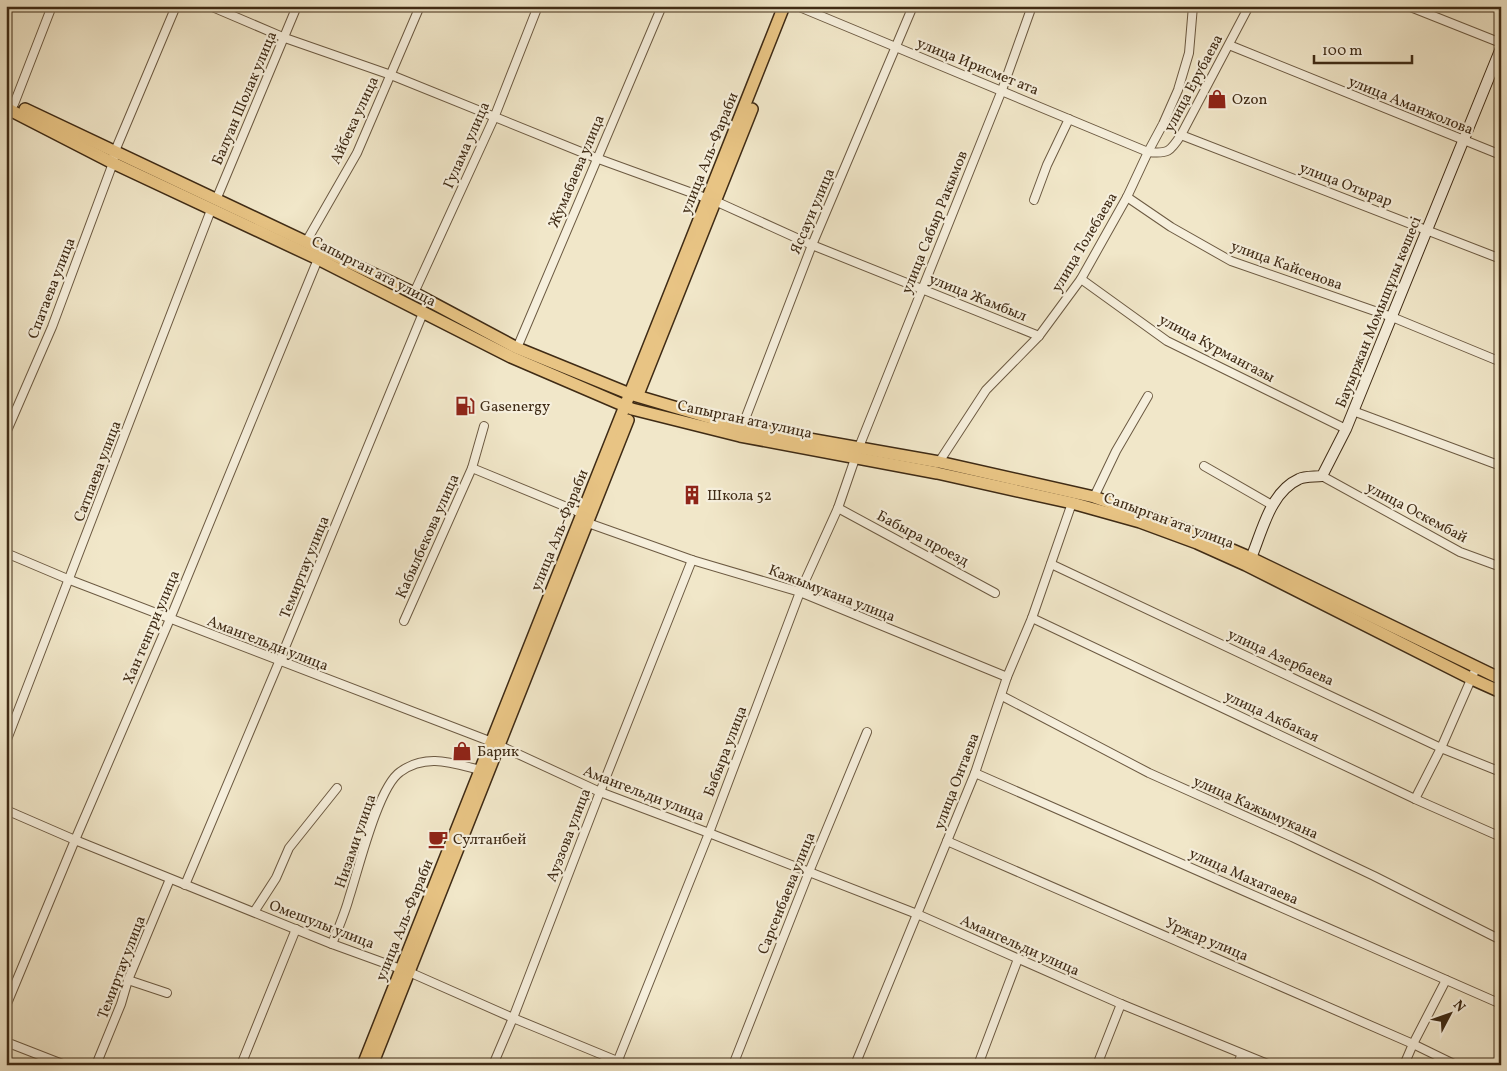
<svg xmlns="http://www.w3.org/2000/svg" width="1507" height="1071" font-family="Vollkorn,serif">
	<rect width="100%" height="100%" fill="#f1e7c9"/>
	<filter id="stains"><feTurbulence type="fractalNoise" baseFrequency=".004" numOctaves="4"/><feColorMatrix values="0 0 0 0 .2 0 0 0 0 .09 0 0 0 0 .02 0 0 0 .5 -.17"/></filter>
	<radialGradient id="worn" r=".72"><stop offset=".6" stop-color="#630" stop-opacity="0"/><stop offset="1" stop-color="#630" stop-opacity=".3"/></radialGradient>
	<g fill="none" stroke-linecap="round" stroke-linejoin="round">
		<defs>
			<g id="street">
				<path d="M210,6L285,38L391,75L596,158L706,198"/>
				<path d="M797,6L1148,152C1168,154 1170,152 1181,135L1249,6"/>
				<path d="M1408,6L1501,43"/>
				<path d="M1229,45L1501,155"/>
				<path d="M14,104L52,6"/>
				<path d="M1181,135L1501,259"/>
				<path d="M1127,197L1171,227L1231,261L1392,317L1501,362"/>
				<path d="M216,200L297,6"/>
				<path d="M1034,200L1047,165L1069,119"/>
				<path d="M715,201L812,245L1039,336"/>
				<path d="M306,242L357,153L420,6"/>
				<path d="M1081,279L1167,341L1346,429"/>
				<path d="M414,293L494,118L538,6"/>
				<path d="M517,348L662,6"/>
				<path d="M1353,411L1501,466"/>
				<path d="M742,427L812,245L913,6"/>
				<path d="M6,433L52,327L113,163L115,151L176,6"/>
				<path d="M939,462L986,390L1039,336L1081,279L1127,197L1148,152L1163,124L1178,90L1189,53L1193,6"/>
				<path d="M1204,466L1272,505"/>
				<path d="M472,468L484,426"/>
				<path d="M1322,476L1460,552L1501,567"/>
				<path d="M1094,497L1116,451L1148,396"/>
				<path d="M838,508L995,593"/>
				<path d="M588,523L692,560L800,592L1007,677"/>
				<path d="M6,553L70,580L492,742L600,792L709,833L917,914L1121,1004L1270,1065"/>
				<path d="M1051,564L1441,748L1501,772"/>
				<path d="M1032,618L1415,799L1501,837"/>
				<path d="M404,621L472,468L586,515"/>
				<path d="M1002,696L1149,773L1292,837L1374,876L1501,940"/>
				<path d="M6,742L211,210"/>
				<path d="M975,773L1501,1004"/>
				<path d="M1415,799L1441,748L1476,668"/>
				<path d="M6,810L75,840L332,944L409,972L513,1018L627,1065"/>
				<path d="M947,841L1413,1044L1456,1065"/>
				<path d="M185,885L279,662L423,313"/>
				<path d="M254,912L276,878L289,848L337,788"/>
				<path d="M332,944C338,929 345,913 349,898C358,871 378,787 400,772C426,753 452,763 480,770"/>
				<path d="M128,980L167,993"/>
				<path d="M6,1006L75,840L170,619L318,259"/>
				<path d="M6,1042L65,1065"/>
				<path d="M96,1065L121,1004L128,980L170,879"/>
				<path d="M241,1065L296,929"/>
				<path d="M493,1065L513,1018L600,792L692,560"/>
				<path d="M616,1065L709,833L800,592L838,508L859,447L1002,90L1032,6"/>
				<path d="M733,1065L809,872L867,732"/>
				<path d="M855,1065L975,773L1007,677L1032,618L1072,503"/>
				<path d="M978,1065L1018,959"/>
				<path d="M1097,1065L1121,1004"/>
				<path d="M1237,1065L1242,1054"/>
				<path d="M1404,1065L1413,1044L1446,980"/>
			</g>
			<path id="secondary" d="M1251,558C1262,532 1270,492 1299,479C1305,476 1315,477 1322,476L1346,429L1501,48"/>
			<g id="primary">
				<path d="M6,108L113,163L318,259L511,357L632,409L740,436L937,473L1072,503L1140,522L1197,543L1246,565L1472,679L1501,692"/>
				<path d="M25,109L414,293L517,348L630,394L742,427L939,462L1094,497L1179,527L1251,558L1501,679"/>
				<path d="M639,392L752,109"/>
				<path d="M363,1065L784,6"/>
				<path d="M372,1065L628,420"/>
			</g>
		</defs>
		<use href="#street" stroke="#6c5a42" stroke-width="10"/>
		<use href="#secondary" stroke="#3f2b15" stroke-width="12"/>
		<use href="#primary" stroke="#3f2b15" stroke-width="14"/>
		<use href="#street" stroke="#f6efdc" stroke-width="8"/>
		<use href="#secondary" stroke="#f6efdc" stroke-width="10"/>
		<use href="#primary" stroke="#e8c484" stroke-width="11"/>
	</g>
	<defs>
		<symbol id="shop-bare" viewBox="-9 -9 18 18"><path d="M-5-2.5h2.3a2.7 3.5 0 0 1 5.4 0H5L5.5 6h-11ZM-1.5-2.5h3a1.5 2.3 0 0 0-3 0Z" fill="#8f2418" stroke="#f6efdc" stroke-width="2.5" paint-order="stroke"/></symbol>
		<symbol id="fuel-bare" viewBox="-9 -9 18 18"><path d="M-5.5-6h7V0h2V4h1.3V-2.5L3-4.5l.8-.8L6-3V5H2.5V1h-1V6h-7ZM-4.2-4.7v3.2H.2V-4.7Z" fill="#8f2418" stroke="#f6efdc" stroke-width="2.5" paint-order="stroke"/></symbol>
		<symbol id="building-bare" viewBox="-9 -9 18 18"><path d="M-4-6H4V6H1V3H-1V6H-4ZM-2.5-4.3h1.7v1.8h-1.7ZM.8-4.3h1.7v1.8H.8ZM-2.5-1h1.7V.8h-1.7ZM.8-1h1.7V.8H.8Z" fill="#8f2418" stroke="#f6efdc" stroke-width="2.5" paint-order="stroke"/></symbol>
		<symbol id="cafe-bare" viewBox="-9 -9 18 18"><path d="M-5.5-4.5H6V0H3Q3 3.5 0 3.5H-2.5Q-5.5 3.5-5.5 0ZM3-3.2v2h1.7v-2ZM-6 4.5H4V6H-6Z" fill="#8f2418" stroke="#f6efdc" stroke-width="2.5" paint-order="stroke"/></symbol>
	</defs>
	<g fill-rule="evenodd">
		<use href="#shop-bare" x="1203" y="85" width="28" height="28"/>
		<use href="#fuel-bare" x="451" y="392" width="28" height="28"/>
		<use href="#building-bare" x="678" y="481" width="28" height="28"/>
		<use href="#shop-bare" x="448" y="737" width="28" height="28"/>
		<use href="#cafe-bare" x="424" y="825" width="28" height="28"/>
	</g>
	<g text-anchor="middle" stroke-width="4.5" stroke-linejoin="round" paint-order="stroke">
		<g font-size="15" fill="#3f2b15" stroke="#f6efdc">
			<text transform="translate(978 66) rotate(22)" y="5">улица Ирисмет ата</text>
			<text transform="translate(1193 83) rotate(-62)" y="5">улица Ерубаева</text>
			<text transform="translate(244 98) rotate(-67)" y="5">Балуан Шолак улица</text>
			<text transform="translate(1411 105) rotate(22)" y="5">улица Аманжолова</text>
			<text transform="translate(354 120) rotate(-65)" y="5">Айбека улица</text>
			<text transform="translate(466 145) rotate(-66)" y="5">Гулама улица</text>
			<text transform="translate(709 153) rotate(-68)" y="5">улица Аль-Фараби</text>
			<text transform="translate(576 171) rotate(-67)" y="5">Жумабаева улица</text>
			<text transform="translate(1346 184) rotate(21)" y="5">улица Отырар</text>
			<text transform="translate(812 211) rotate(-67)" y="5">Яссауи улица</text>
			<text transform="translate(934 222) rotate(-68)" y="5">улица Сабыр Ракымов</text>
			<text transform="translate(1084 242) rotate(-59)" y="5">улица Толебаева</text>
			<text transform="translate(1287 265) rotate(20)" y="5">улица Кайсенова</text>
			<text transform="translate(374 271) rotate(27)" y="5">Сапырган ата улица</text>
			<text transform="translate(51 288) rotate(-69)" y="5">Спатаева улица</text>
			<text transform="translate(978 297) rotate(22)" y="5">улица Жамбыл</text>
			<text transform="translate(1378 312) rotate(-68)" y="5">Бауыржан Момышұлы көшесі</text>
			<text transform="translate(1217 348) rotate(28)" y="5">улица Курмангазы</text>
			<text transform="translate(745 419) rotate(12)" y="5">Сапырган ата улица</text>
			<text transform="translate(97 471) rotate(-69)" y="5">Сатпаева улица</text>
			<text transform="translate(1417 512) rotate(28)" y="5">улица Оскембай</text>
			<text transform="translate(1169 520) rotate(20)" y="5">Сапырган ата улица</text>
			<text transform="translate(559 530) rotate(-68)" y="5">улица Аль-Фараби</text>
			<text transform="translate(427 536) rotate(-66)" y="5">Кабылбекова улица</text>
			<text transform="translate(923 538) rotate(28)" y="5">Бабыра проезд</text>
			<text transform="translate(304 567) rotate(-68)" y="5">Темиртау улица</text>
			<text transform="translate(832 593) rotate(21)" y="5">Кажымукана улица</text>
			<text transform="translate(151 627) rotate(-67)" y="5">Хан тенгри улица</text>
			<text transform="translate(268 643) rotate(21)" y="5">Амангельди улица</text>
			<text transform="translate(1281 657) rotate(25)" y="5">улица Азербаева</text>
			<text transform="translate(1272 716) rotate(25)" y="5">улица Акбакая</text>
			<text transform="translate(725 751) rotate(-69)" y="5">Бабыра улица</text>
			<text transform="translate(956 781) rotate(-69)" y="5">улица Онтаева</text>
			<text transform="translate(644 793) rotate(21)" y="5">Амангельди улица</text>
			<text transform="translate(1256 807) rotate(24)" y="5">улица Кажымукана</text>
			<text transform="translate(568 835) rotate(-69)" y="5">Ауэзова улица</text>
			<text transform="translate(355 841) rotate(-71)" y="5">Низами улица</text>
			<text transform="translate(1244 876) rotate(24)" y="5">улица Махатаева</text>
			<text transform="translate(786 893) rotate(-68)" y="5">Сарсенбаева улица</text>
			<text transform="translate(404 920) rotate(-68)" y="5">улица Аль-Фараби</text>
			<text transform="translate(322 924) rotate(21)" y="5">Омешулы улица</text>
			<text transform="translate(1207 939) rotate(23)" y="5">Уржар улица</text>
			<text transform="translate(1020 945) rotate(24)" y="5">Амангельди улица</text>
			<text transform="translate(121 967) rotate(-69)" y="5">Темиртау улица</text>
		</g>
		<g font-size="15" fill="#3f2b15" stroke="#f6efdc" text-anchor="start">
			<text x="1232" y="104">Ozon</text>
			<text x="480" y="411">Gasenergy</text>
			<text x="707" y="500">Школа 52</text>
			<text x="477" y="756">Барик</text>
			<text x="453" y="844">Султанбей</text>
		</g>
	</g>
	<rect width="1507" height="1071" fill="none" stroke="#f1e7c9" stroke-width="25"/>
	<rect x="8" y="8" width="1492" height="1056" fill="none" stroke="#3f2b15" stroke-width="2.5"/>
	<rect x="12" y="12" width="1482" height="1046" fill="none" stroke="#3f2b15"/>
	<g transform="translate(1450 1014) rotate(49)" stroke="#f6efdc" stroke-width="4" paint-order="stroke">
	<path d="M0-4L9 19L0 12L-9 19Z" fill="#3f2b15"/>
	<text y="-8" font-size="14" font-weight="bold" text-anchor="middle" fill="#3f2b15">N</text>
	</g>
	<path d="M1314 55v8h98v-8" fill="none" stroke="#3f2b15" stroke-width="2.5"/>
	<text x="1322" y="55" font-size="15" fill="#3f2b15" stroke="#f6efdc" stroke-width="4" paint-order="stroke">100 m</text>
	<rect width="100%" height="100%" filter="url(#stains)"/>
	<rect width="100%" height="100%" fill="url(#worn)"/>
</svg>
